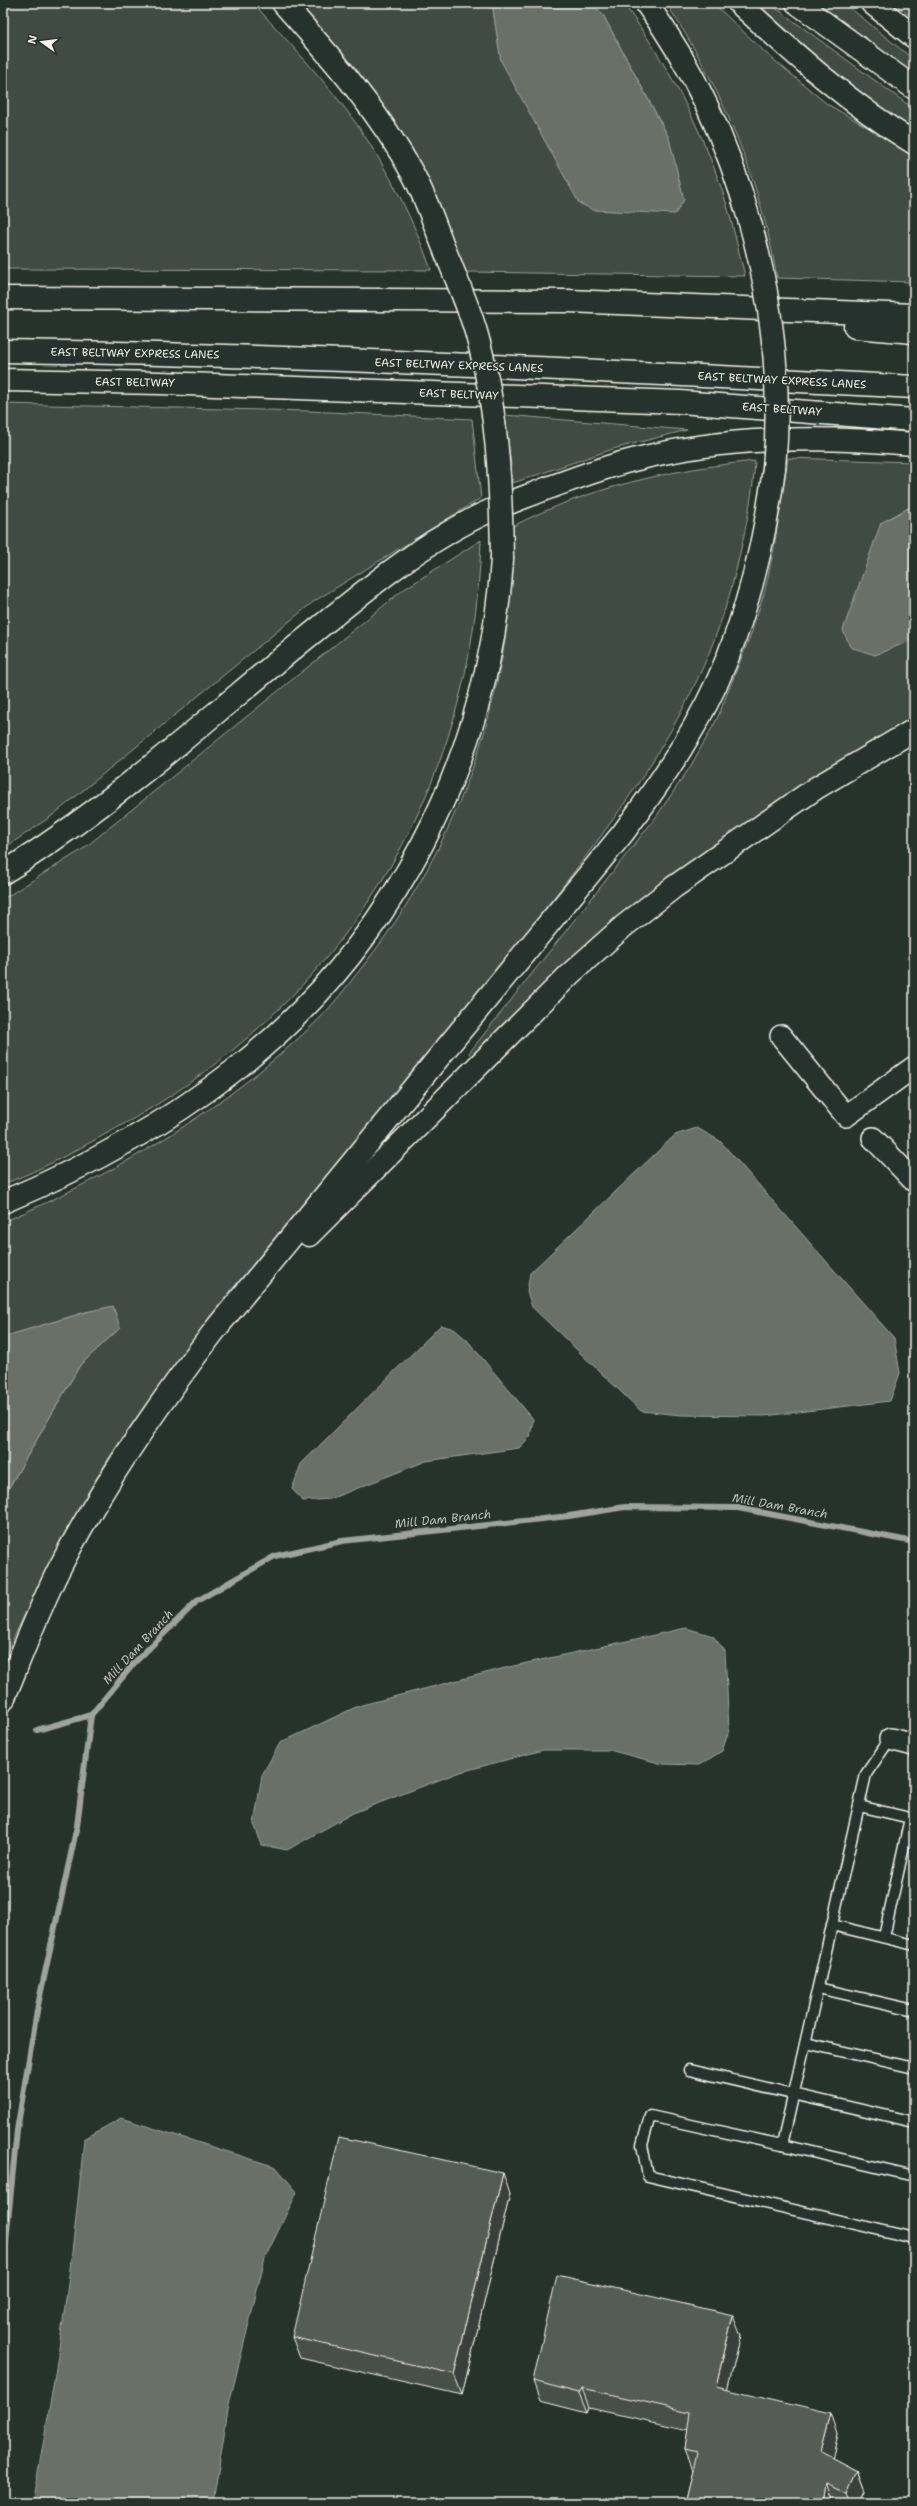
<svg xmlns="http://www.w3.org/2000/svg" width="917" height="2506" font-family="'Shantell Sans',sans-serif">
	<rect width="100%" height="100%" fill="#26332d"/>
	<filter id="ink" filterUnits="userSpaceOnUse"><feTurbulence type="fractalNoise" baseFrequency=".025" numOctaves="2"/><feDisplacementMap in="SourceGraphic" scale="8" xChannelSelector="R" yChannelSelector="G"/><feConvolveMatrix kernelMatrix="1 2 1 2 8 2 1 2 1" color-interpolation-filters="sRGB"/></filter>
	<g filter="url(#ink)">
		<g fill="#414b45" stroke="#9a9e96">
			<path d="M3,3H253C289,43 327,82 358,126C388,170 414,220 431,270L3,269Z"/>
			<path d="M292,3H492L501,61L669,138L603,15L592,3H623C666,61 703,130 725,199C733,224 738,250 745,276L466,272L437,203Z"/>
			<path d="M666,3H713L767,54L827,104L914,154V282L777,278C761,181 721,86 666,3Z"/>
			<path d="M749,3H769L914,109V135L894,122Z"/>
			<path d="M814,3H844L914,60V75Z"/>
			<path d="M894,3L914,4V19Z"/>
			<path d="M3,404L308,411L472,419L481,498L313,602L53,815L3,849Z"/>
			<path d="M505,415L687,430L613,449L513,483Z"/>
			<path d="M788,458L914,462V505L881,523L875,655L914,639V722L823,775L473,1059L469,1053L656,817L690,767L717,719L751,634L765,590L774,548Z"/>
			<path d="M755,461C753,492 747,523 740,553C705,715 612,822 514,949C406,1087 289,1218 182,1356C144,1405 107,1457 77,1512C50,1560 27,1610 3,1660V1498L80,1365L120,1328L113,1307L86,1312L3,1337V1222C118,1173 230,1106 320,1018C334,1004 346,987 359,971C460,846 515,687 513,526C587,488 672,469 755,461Z"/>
			<path d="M481,540C474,796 339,1007 115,1129C78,1149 42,1170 3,1184V899L83,849L403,590Z"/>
		</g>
		<g fill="#676f68" stroke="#9fa39b">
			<path d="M492,3H592L603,15L669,138L684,200L675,214L593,210L579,203L501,61Z"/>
			<path d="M914,505V639L875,655L850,647L843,630L881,523Z"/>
			<path d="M697,1128L720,1141L894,1338L900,1373L890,1401L764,1416L681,1415L641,1411L532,1307L527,1291L530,1273L675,1135Z"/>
			<path d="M113,1306L120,1328L80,1365L3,1498V1337L86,1312Z"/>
			<path d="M441,1325L454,1329L467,1340L533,1419L530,1437L519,1448L426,1461L330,1499L303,1501L292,1489L301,1464Z"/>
			<path d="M686,1628L713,1636L725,1651L729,1730L722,1751L699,1765L663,1764L609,1750H543L457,1773L353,1813L287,1850L262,1845L254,1824L262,1775L280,1743L358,1706L509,1667Z"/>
			<path d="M121,2118L276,2167L297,2192L265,2258L229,2404L213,2503H32C56,2383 73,2261 84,2139Z"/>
		</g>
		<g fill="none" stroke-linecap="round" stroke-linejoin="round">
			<g stroke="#9fa39b" stroke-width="6">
				<path d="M37,1730L91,1715L135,1662L197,1601L275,1556L342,1541L569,1516L625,1507L738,1508L914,1542"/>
				<path d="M3,2271L17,2130L38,2005L77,1826L91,1715"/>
			</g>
			<defs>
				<g id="service">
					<path d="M890,1739L866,1774L832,1925L914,1945"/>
					<path d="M859,1806L910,1818L884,1937"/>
					<path d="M832,1925L782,2145L914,2176"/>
					<path d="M818,1988L914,2010"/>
					<path d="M806,2043L914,2068"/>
					<path d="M689,2070L914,2122"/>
					<path d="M782,2145L650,2116L642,2145L648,2176L914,2238"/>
				</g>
				<g id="minor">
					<path d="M781,1036L846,1116L914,1067"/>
					<path d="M873,1138L914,1181"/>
					<path d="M890,1739L914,1745"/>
				</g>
				<g id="motorway">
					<path d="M283,3C332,58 379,111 414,176C428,202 438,235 450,263"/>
					<path d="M739,3C794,54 850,104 914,143"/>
					<path d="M797,3L914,88"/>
					<path d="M872,3L914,37"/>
					<path d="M3,298L568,301L914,315"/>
					<path d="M855,327L914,332"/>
					<path d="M3,351C307,355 611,371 914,387"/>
					<path d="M3,380L160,383L680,402L914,420"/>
					<path d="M3,873C111,806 207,719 305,639C357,597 411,551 471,520C495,507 523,498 548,488C576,478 604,467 633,460C724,436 821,436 914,444"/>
					<path d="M3,1202C84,1168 163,1126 232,1072C391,950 490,758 502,559"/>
					<path d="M309,1235L570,974L624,926L674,887L816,788L914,730"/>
					<path d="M3,1700C21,1656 38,1611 59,1569C103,1483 159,1403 218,1326L623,833C663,779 702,722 727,659C751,598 766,533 774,468"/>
				</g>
			</defs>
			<use href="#service" stroke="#f4f1e8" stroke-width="13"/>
			<use href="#minor" stroke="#f4f1e8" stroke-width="24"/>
			<use href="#motorway" stroke="#f4f1e8" stroke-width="25"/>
			<use href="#service" stroke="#26332d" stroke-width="10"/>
			<use href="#minor" stroke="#26332d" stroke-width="21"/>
			<use href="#motorway" stroke="#26332d" stroke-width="22"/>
			<defs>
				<g id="motorway-bridge">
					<path d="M646,3C739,130 789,311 774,468"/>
					<path d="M450,263C459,286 469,308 476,332C497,405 501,483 502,559"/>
				</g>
			</defs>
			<use href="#motorway-bridge" stroke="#f4f1e8" stroke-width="25" stroke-linecap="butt"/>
			<use href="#motorway-bridge" stroke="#26332d" stroke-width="22"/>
		</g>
		<g fill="#474f49" stroke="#f4f1e8">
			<path d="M510,2194L462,2395L300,2358L292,2337Z"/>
			<path d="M741,2335L727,2390L838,2434L832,2458L857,2471L865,2492L859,2503H685L693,2470L685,2450L688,2430L589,2408L587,2413L540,2401L533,2381Z"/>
		</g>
		<g fill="#39403c" stroke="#f4f1e8">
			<path d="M503,2173L510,2194L462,2395L454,2374Z"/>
			<path d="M733,2315L741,2335L723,2407L716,2387Z"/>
			<path d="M582,2388L589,2408L587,2413L579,2393Z"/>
			<path d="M831,2414L838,2434L829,2473L821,2452Z"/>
			<path d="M857,2471L865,2492L859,2503H851L847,2493Z"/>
			<path d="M826,2484L833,2503H823Z"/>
		</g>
		<g fill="#525c55" stroke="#f4f1e8">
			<path d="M339,2137L503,2173L454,2374L292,2337Z"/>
			<path d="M557,2275L733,2315L716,2387L831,2414L821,2452L857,2471L847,2493L826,2484L823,2503H685L697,2453L685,2450L690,2412L582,2388L579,2393L533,2381Z"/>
		</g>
	</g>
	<g text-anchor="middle" stroke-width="3" stroke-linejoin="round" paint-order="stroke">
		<g font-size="11" fill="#f4f1e8" stroke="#26332d">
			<text transform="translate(135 353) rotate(1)" y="4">EAST BELTWAY EXPRESS LANES</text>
			<text transform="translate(459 365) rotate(2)" y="4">EAST BELTWAY EXPRESS LANES</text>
			<text transform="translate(782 380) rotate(3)" y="4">EAST BELTWAY EXPRESS LANES</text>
			<text transform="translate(135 382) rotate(1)" y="4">EAST BELTWAY</text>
			<text transform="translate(459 394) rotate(2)" y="4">EAST BELTWAY</text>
			<text transform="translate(782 409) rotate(4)" y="4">EAST BELTWAY</text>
		</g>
		<g font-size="12" font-style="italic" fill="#bcbdb5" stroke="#26332d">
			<text transform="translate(780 1506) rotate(10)" y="4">Mill Dam Branch</text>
			<text transform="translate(443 1519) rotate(-6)" y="4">Mill Dam Branch</text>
			<text transform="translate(138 1647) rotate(-47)" y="4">Mill Dam Branch</text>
		</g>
	</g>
	<rect width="917" height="2506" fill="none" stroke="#26332d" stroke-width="16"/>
	<rect x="8" y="8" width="901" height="2490" fill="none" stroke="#f4f1e8" stroke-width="1.5" filter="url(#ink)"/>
	<g transform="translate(42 42) rotate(284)" stroke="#26332d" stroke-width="3" paint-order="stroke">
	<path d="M0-3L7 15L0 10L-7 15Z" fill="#f4f1e8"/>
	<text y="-6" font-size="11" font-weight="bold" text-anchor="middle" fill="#f4f1e8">N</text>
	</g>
</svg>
